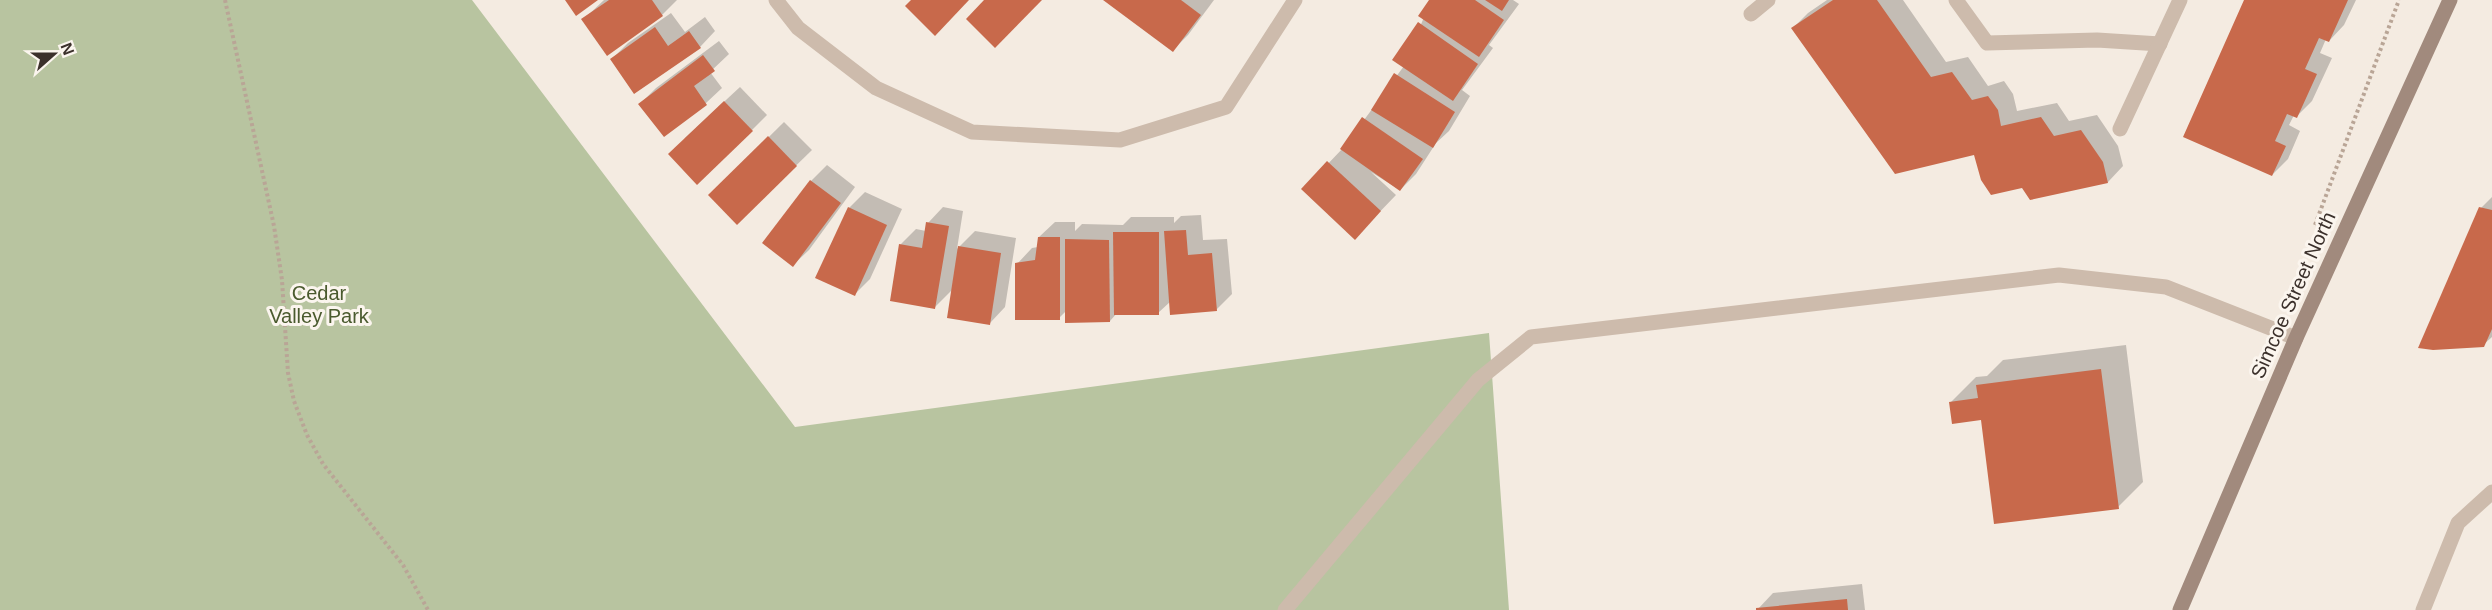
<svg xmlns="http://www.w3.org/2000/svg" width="2492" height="610" font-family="Helvetica,sans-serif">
	<rect width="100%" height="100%" fill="#f4ebe1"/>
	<path fill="#b8c4a0" d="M0,0H472L795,427L1489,333L1509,610H0Z"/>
	<g fill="#0003">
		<path d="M604,0H677L662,15L583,20Z"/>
		<path d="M1106,0H1214L1188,35L1173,50Z"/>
		<path d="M1431,0H1513L1519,4L1489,45L1493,48L1462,90L1470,96L1449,131L1436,143L1416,174L1400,190L1371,172L1396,195L1370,222L1304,189L1344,147L1404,66Z"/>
		<path d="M1827,0H1903L1946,62L1968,57L1988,86L2004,81L2013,94L2017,111L2057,103L2069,121L2097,115L2118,146L2123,166L2108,182L2023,186L1793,28L1808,13Z"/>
		<path d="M2246,0H2356L2344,25L2329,41L2326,39L2320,53L2332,58L2312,101L2297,116L2294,115L2289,125L2300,131L2288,159L2272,175Z"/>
		<path d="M671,13L685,32L705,17L715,31L700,47L612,59L628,43Z"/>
		<path d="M719,41L729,54L710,72L722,88L706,103L664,135L640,104L656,88Z"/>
		<path d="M740,87L767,115L752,130L685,138Z"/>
		<path d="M784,122L812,150L737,223L710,195Z"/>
		<path d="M827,165L855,187L809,250L793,265L764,243L811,181Z"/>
		<path d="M865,192L902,209L870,279L855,294L817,277L849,208Z"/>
		<path d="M2492,197V337L2483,345L2481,208Z"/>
		<path d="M943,207L963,211L957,249L975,231L1016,238L1005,307L990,323L953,289L935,307L900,245L916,229L926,231L928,223Z"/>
		<path d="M1201,215L1203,240L1227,239L1232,294L1216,310L1171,301L1158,313H1117L1110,321L1066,311L1059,318L1017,264L1032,248L1038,247L1039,237L1055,222H1075V231L1082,224L1123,225L1131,217H1174V223L1181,216Z"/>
		<path d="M2126,345L2143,482L2118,507L1982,419L1951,402L1976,377L1987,376L2003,360Z"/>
		<path d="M1862,584L1865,610H1757L1773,593Z"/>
	</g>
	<g fill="#c8694b">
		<path d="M565,0H598L576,16Z"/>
		<path d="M609,0H652L663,16L607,56L581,19Z"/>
		<path d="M911,0H969L935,36L905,6Z"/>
		<path d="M984,0H1042L995,48L966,19Z"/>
		<path d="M1103,0H1181L1201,15L1173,52Z"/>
		<path d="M1429,0H1475L1504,20L1479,57L1418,16Z"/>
		<path d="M1485,0H1509L1502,11Z"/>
		<path d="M1833,0H1877L1931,77L1952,72L1972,100L1988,96L1998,110L2001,126L2041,117L2054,136L2081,130L2103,162L2108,183L2030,200L2022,188L1991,195L1981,180L1974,155L1895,174L1791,28Z"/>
		<path d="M2244,0H2348L2329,42L2319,38L2305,69L2317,74L2297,118L2287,114L2275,141L2286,146L2272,176L2183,137Z"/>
		<path d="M1418,22L1478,64L1453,101L1392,60Z"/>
		<path d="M655,27L668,46L689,31L701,48L634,94L610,59Z"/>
		<path d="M703,55L715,71L694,86L707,105L664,137L638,104Z"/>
		<path d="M1394,73L1455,112L1433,148L1371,110Z"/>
		<path d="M724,101L753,131L697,185L668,154Z"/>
		<path d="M1362,117L1423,159L1400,191L1340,149Z"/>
		<path d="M768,136L797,166L737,225L708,195Z"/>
		<path d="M1327,161L1381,211L1355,240L1301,189Z"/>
		<path d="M810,180L841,203L793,267L762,243Z"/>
		<path d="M848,207L887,225L855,296L815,278Z"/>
		<path d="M2479,207L2492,210V329L2484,347L2433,350L2418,348Z"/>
		<path d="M926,222L949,226L935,309L890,301L899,244L922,248Z"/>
		<path d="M1186,230L1188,255L1212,253L1217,311L1170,315L1164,231Z"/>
		<path d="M1113,232H1159V315H1114Z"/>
		<path d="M1038,237H1060V320H1015V263L1035,260Z"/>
		<path d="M1065,239L1109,240L1110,322L1065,323Z"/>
		<path d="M958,246L1001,253L990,325L947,318Z"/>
		<path d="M2101,369L2119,509L1994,524L1981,420L1952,424L1949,402L1978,398L1976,385Z"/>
		<path d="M1847,599L1848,610H1756V608Z"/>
	</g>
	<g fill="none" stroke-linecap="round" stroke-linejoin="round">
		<g stroke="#b9a596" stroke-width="4" stroke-dasharray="3 3" stroke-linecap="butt">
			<path d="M225,0L274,226L282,280L288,373L294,401L307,435L323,464L403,565L428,610"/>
			<path d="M2315,225L2399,0"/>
		</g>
		<g stroke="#cdbbac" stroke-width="15">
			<path d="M1956,0L1987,43L2097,40L2160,44"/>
			<path d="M1751,14L1768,0"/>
			<path d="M2120,129L2180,0"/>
			<path d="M1285,610L1478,380L1531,337L2059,275L2166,287L2296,338"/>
		</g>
		<g stroke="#cdbbac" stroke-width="15">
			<path d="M776,0L798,28L876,88L972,132L1120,140L1226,107L1295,0"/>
			<path d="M2423,610L2458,523L2492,492"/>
		</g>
		<path stroke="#a18a7d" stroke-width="15" d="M2180,610L2296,338L2450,0"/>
	</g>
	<g text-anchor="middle" stroke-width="6" stroke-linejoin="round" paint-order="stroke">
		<g font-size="20" fill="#4a5a2e" stroke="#fbf5ee">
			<text x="319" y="300">Cedar<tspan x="319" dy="23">Valley Park</tspan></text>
		</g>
		<g font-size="20" fill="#3b302b" stroke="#fbf5ee">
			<text transform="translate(2293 295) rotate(-66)" y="7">Simcoe Street North</text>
		</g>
	</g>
	<g transform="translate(54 54) rotate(69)" stroke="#fbf5ee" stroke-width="4.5" paint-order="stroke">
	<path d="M0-4.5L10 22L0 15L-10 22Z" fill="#3b302b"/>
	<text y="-9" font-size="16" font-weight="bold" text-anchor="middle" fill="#3b302b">N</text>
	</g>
</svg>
